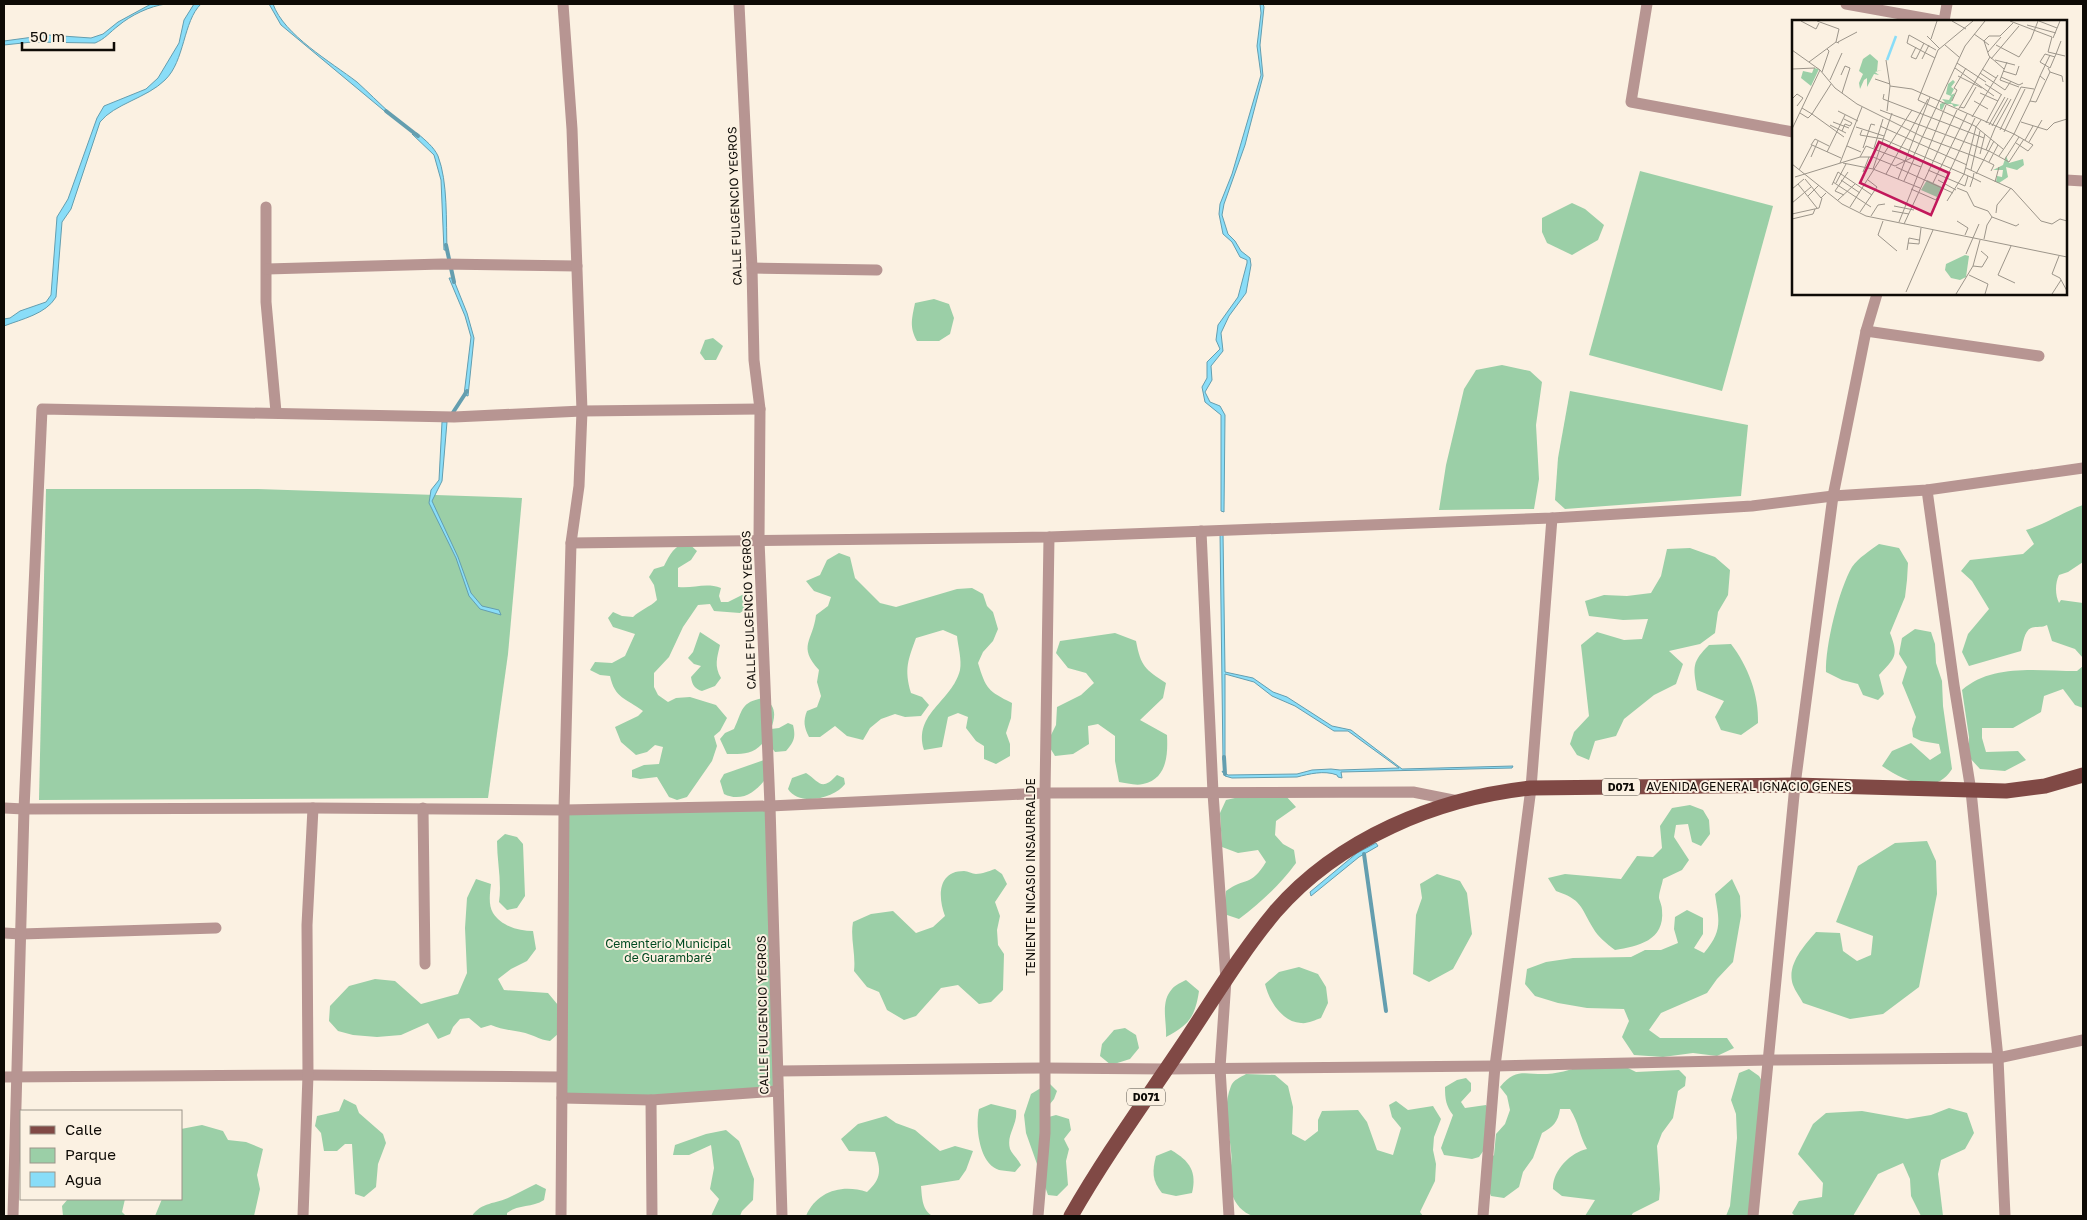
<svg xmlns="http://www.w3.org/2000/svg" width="2087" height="1220" font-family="'Golos Text',sans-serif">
	<rect width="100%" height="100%" fill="#fbf1e2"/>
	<g fill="#9bcfa7">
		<path d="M1640,171L1773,206L1722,391L1589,355Z"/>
		<path d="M1572,203L1585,209L1604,225L1598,240L1572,255L1547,243L1542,232V218Z"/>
		<path d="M934,299L949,304L954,318L950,334L939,341H917C909,327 912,318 915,303Z"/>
		<path d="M713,338L723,346L716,360H705L700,353L705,340Z"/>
		<path d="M1502,365L1530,371L1542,382L1536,425L1539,479L1534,509L1439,510L1446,465L1464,389L1476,370Z"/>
		<path d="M1570,391L1748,425L1741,496L1565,509L1555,500L1558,458Z"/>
		<path d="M46,489H258L522,498L508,654L488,798L39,800Z"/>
		<path d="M2083,505V562L2068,572L2059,575C2055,583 2055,595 2059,603L2061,600L2083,603V658L2075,649L2052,641L2047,625C2042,628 2036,626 2031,628C2024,631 2023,644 2021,651L1969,666L1962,652L1968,634L1989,609L1972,581L1961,571L1970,560L2023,554L2034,544L2026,530C2046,524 2063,512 2083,505Z"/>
		<path d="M687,542L697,551L691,560L678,568V587C693,589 705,582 721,588L719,596L721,602H728L746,593L747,608L740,613L714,611L710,604L698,605L683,627L669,657L654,673V687L658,695L668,702L676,698L690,697L716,705L727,718L720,731L714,736L717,746L712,761L687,797L677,800L669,797L657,777L640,779L632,777V770L644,765L659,764L663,747L655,745L647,752L636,755L621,742L615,727L638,716L643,711C626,698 615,699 610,676L600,675L590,670L595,662L612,663L625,656L635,634L613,627L608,618L613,612L622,616L633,617C640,610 650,607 657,600L654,585L649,577L654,569L664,566C670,554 674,546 687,542Z"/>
		<path d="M1879,544L1899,548L1908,563L1907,580L1905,597L1890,633C1899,656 1895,658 1879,675L1884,694L1878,700L1863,695L1858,684L1842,680L1826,672C1825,646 1839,589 1852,567C1858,558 1871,550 1879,544Z"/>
		<path d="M1690,548L1715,557L1730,570L1728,595L1718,612L1715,633L1700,644L1669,651L1683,664L1676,684L1654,695L1624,719L1616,736L1595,741L1589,760L1577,755L1570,744L1574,732L1589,716L1581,645L1597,632L1624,640L1642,639L1648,619L1623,620L1589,616L1585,601L1604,595L1627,596L1651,593L1661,576L1667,549Z"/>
		<path d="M839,553L850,557L855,578L880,603L896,607L957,589L972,588L983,594L987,606L993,612L998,629L993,641L983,652L978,663C986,689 988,691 1012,703L1011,718L1006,733L1010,744V756L996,764L984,759V746L976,741L966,728L968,717L958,713L948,717L942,747L924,750C913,713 952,702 960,670C962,660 958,646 957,636L943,630L916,638C908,660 904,669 911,693L922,697L929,705L921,716L905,717L895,714L881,719L870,728L863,740L847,736L835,726L820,737H809C804,727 803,721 807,711L817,707L821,696L817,682L819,670C797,646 813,641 816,615L828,606L831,597L814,591L806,581L820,575L827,560Z"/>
		<path d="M1915,629L1931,632L1935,644L1936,663L1942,681L1943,706L1952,769C1935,797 1903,780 1882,766L1892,751L1911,743L1930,760L1941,753L1939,744L1921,741L1913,737L1912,729L1916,717L1902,683L1907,667L1899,654L1902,638Z"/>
		<path d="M700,632L720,645C717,658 714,666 721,678L715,686L702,691C695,689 692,685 691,677L701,666L694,664L688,658L693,652Z"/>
		<path d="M1115,633L1136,641C1141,667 1145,669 1166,683L1163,698L1140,720L1167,735C1168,755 1167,779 1143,784C1136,786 1126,783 1119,782L1115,761V736L1098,724L1088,726L1089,744L1073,754L1055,756L1047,743L1056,725L1057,707L1081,695L1094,683L1086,673L1068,668L1056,653L1060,641Z"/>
		<path d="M1731,644C1748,666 1759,695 1758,723L1741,735L1721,730L1715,717L1724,701L1697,690C1693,666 1692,662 1709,645Z"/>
		<path d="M2083,666V708L2075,705L2063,689L2044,696L2041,712L2013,728H1982V738L1986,752L2018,751L2026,760L2005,771L1980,769L1969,757V737L1962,690C1992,663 2039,671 2077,671Z"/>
		<path d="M764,698C776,706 776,715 771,729L779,728L788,723L793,725C796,737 794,742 786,751L775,752L769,744H762C752,755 741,754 727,754L720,739L725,733L734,729C743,710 740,702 764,698Z"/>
		<path d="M764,760L767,777C757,791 742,803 724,794L720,781L724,774Z"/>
		<path d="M806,773C820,782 821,792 837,775L844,778L845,784C835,798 799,807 788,789L792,778Z"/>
		<path d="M1248,795H1285L1296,807L1276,821L1275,835L1283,844L1294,850L1296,863C1280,885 1261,902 1239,919L1224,914L1226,891C1245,877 1251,887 1266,862L1258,850L1238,853L1222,847L1220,813L1226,800Z"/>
		<path d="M1690,805L1703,810L1709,820L1710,834L1701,846L1692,842L1688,824L1676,825L1674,837L1689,860L1682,870L1663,879C1662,885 1659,892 1659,898C1660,902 1662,906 1662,910C1665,941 1638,946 1615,950C1606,943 1598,937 1593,928C1580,906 1582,900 1556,891L1548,878L1565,874L1621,879L1637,856L1653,857L1662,848L1660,826L1672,808Z"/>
		<path d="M770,806L774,1091L562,1098L564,810Z"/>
		<path d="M505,834L517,837L523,844L525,896L517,908L507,910L499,902C502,882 497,862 497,841Z"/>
		<path d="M1927,841L1936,861L1937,894L1919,987L1883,1014L1850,1019L1803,1003C1800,997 1795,991 1793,985C1786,965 1804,946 1816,932L1840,933L1843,951L1857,961L1871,955L1873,936L1836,922L1858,866L1895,843Z"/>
		<path d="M995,869L1002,874L1007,884L995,902L1000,916L997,930L998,945L1004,954L1003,990L991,1002L979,1004L958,985L941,988L916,1016L904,1020L887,1010L879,992L867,987L854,971C856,954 850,938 853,922L871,914L893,911L916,933L933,927L945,916C938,898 937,871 964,871C968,871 972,874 976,874C982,874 989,871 995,869Z"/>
		<path d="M1437,874L1460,881L1467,893L1472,934L1453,969L1429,982L1413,974L1416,915L1422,898L1420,884Z"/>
		<path d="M476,879L491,884C490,892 488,905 493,913C501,926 519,931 533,931L536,949L527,961L511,969L498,979L504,990L548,993L558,1005L559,1033L550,1041C542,1040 539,1038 531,1035C518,1030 504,1031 491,1025L481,1028L469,1018L460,1019L453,1027L450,1034L438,1039L428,1023L401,1035L377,1037L353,1035L338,1031L329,1021L330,1006L349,986L375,979L395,981L421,1004L458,994L467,973L465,928L467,898Z"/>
		<path d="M1732,879L1740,896L1741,916L1733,962L1717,979L1707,993L1661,1013L1649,1030L1660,1038H1727L1734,1048L1717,1056L1693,1053L1663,1057L1634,1055L1622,1037L1629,1021L1624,1009L1587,1008L1558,1003L1535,996L1525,984L1527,969L1546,962L1573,958L1631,957L1645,950H1661L1678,943L1674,929L1675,917L1687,910L1703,918V934L1694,948L1704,953C1723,930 1719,921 1715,894Z"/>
		<path d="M1299,967L1318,974L1326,987L1328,1003L1321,1018C1315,1020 1307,1024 1301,1023C1282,1022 1269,1001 1265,984L1279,972Z"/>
		<path d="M1186,980L1199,991C1195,1017 1189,1025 1166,1037C1167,1022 1160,1002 1172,989C1175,985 1182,982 1186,980Z"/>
		<path d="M1125,1028L1136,1035L1139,1048L1130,1059L1111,1065L1100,1056L1102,1044L1114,1030Z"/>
		<path d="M1590,1063L1628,1068L1636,1072L1679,1070L1686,1077L1685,1086L1678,1091L1673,1118L1662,1133L1657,1146L1660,1189L1659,1200L1633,1213L1631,1216H1585L1595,1200L1562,1196L1553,1189C1552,1171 1571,1152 1587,1149C1579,1135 1579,1123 1570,1109H1560C1558,1122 1553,1127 1542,1133L1533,1158L1523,1172L1519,1187L1504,1198L1491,1196L1486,1184L1488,1161L1494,1155L1496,1134L1505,1124L1510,1110L1507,1096L1500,1087C1516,1067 1526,1075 1547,1074C1562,1073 1576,1068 1590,1063Z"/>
		<path d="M1749,1069L1759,1076L1766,1088L1749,1216H1726L1730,1206L1737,1138L1736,1114L1731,1100L1739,1073Z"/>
		<path d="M1246,1074L1275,1075L1288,1086L1293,1107L1292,1134L1305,1141L1318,1131V1120L1322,1111L1358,1110L1367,1122L1377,1150L1393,1155L1401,1128L1392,1117L1389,1105L1396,1101L1408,1110L1433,1106L1441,1119L1434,1137L1433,1150L1436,1164L1435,1181L1420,1212L1423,1216H1253C1243,1213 1235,1204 1232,1194C1227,1182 1233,1165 1231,1151C1229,1128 1222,1109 1231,1086C1233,1080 1241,1077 1246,1074Z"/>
		<path d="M1466,1078L1471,1083V1091L1461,1102L1465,1108L1486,1105C1501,1127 1493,1138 1479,1157L1472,1159L1444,1155L1441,1148L1453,1115C1446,1106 1445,1099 1445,1087L1457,1080Z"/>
		<path d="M1049,1083L1057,1091L1054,1099L1045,1110V1118L1056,1115L1069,1119L1071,1130L1064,1139L1069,1149L1066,1161L1068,1185L1057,1196L1048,1195L1026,1133L1024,1115L1031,1094Z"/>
		<path d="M344,1099L356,1105L359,1113L383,1134L386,1143L378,1164L376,1187L364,1197L355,1194L352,1144H345L337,1151H324L321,1133L315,1126L317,1116L339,1111Z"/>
		<path d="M991,1104L1016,1110C1018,1125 1006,1134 1010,1149C1012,1154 1018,1159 1021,1165L1015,1172C1010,1171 1003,1171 999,1170C979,1164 975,1126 979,1109Z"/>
		<path d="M1949,1108L1967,1113L1974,1133L1965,1149L1941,1160L1938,1174L1943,1216H1921L1911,1196L1910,1179L1903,1163L1878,1174L1853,1216H1795L1792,1213L1799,1201L1822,1197L1823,1183L1798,1154L1813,1124L1826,1113L1862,1111L1907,1119L1931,1115Z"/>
		<path d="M886,1116L896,1123L915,1130L940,1151L955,1146L973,1151L966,1170L959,1180L921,1186C922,1197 922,1211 933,1216H806C817,1191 842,1184 867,1192C882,1178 881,1170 875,1152L849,1151L841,1139L858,1124Z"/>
		<path d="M202,1125L223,1131L228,1140L246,1142L263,1149L257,1175L260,1189L254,1216H155L162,1199H181V1129Z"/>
		<path d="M726,1130L739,1141L754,1179L753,1200L742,1211L740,1216H711L719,1199L710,1189L714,1168L711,1145L689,1155H673L675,1145L706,1134Z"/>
		<path d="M1171,1150C1190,1161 1197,1172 1192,1193L1176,1196L1162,1193C1152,1181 1152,1171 1156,1156Z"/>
		<path d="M536,1184L546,1189L544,1200C532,1208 518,1204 507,1213V1216H472C481,1202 496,1204 510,1197C519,1193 527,1188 536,1184Z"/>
		<path d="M68,1199H125L122,1212L126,1216H63L62,1206Z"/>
	</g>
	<g fill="#89ddf8" stroke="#649eaf">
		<path d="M151,4H166C150,6 131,15 118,26C110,32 105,39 95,43L32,42L4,45V41L48,35L91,38L103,34L118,22Z"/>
		<path d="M194,4H201C183,21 185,61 165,80C147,98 114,104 100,122L71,209L62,222L56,297C46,314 22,319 4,326V319L10,318L20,311L46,302L51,295L57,217L68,199L97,118L104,106L146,89L158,78L179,43L184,20Z"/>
		<path d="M269,4H273C284,35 331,62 357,82C368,92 379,103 391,114H388L281,25Z"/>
		<path d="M1260,4H1263L1264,7L1260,45L1263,76L1245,145L1224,204L1222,215L1228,234L1235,241L1241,251L1250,258L1251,265L1246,293L1229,316L1221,333L1223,351L1211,366L1212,380L1205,392L1210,402L1220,406L1225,415L1224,512L1221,511V415L1205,402L1202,387L1207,378V362L1220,349L1216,340L1218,325L1238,297L1247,263V260L1240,257L1232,242L1223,234L1219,214L1220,204L1232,174L1261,75L1257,46L1261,13Z"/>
		<path d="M417,133C425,140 434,147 438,156C448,182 446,222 447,250H444L441,180L434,155L412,134Z"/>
		<path d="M449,278H453L467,313L474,338L468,396L464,395L471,337L465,316Z"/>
		<path d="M442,422H447L442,481L432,501L458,557L471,593L482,606L499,610L501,615L480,609L469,596L456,558L429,503L431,490L439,480Z"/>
		<path d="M1220,532L1223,533L1225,672L1253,678L1273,692L1287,697L1332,726L1351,730L1402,769L1513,766L1512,768L1341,772L1342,778L1338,777L1337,775C1324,770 1309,774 1297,777L1232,778L1225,776L1222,771L1228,775L1297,774L1312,770L1331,769L1340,770L1399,768L1348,731H1334L1295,706L1272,696L1254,682L1225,674V760H1223Z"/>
		<path d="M1376,843L1378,846L1359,857L1311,896L1310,892L1357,853Z"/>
	</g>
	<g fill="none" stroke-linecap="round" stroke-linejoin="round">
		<g stroke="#649eaf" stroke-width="4">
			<path d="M386,111L418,136"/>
			<path d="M446,245L454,282"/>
			<path d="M452,414L467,391"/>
			<path d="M1224,757L1225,774"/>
			<path d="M1364,854L1386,1011"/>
		</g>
		<g stroke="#b79592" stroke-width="11">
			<path d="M739,4L752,268L754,360L760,409L759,540L770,806L782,1216"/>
			<path d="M1647,4L1631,102L1793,132"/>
			<path d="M1846,4L1940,21"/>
			<path d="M1944,21L1947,4"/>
			<path d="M2066,180L2083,181"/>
			<path d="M266,207V302L276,412"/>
			<path d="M752,268L877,270"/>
			<path d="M267,269L442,264L577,266"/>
			<path d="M1866,331L2039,356"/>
			<path d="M1927,490L1954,685L1971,791L1998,1058L2005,1216"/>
			<path d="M1201,531L1213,793L1226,980L1220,1068L1229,1216"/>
			<path d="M571,543L1049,537L1552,518L1752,506L1833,496L1927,490L2083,468"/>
			<path d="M4,808L24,809L313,808L564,810L770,806L1045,793L1413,792L1458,801"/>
			<path d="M423,808L425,964"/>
			<path d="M4,933L21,934L216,928"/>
			<path d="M779,1071L1044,1068L1167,1069L1495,1066L1769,1060L1998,1058L2083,1040"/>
			<path d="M4,1077L308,1075L561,1077"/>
			<path d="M562,1098L651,1100L778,1091"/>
			<path d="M651,1100L652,1216"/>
			<path d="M13,1216L24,809L42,409L454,417L582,411L760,409"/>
			<path d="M303,1216L308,1075L307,925L313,808"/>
			<path d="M561,1216L564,810L571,543L579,486L582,411L572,129L563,4"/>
			<path d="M1038,1216L1045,1133V793L1049,537"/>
			<path d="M1483,1216L1495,1066L1531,788L1552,518"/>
			<path d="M1753,1216L1795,785L1833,496L1866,331L1877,294"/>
		</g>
		<path stroke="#804945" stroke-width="15" d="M1071,1216C1104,1158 1143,1104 1180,1049C1211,1003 1240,954 1275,912C1338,839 1437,798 1531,788L1795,785L2006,791L2045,786L2083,775"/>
	</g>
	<g text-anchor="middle" stroke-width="4" stroke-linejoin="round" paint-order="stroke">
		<g fill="#fbf1e2" stroke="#555048" stroke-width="1">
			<rect x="1602" y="778.5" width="38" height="17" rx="4"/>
			<rect x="1127" y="1088.5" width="38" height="17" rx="4"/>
		</g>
		<g font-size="11" font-weight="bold" fill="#0e0b06">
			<text x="1621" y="791">D071</text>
			<text x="1146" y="1101">D071</text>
		</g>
		<g font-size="12" fill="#0e0b06" stroke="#fbf1e2">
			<text transform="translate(735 206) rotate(-92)" y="4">CALLE FULGENCIO YEGROS</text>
			<text transform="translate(749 610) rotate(-92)" y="4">CALLE FULGENCIO YEGROS</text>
			<text x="1749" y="791">AVENIDA GENERAL IGNACIO GENES</text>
			<text transform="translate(1031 877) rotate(-90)" y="4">TENIENTE NICASIO INSAURRALDE</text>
			<text transform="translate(763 1015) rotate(-91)" y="4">CALLE FULGENCIO YEGROS</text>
		</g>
		<g font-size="12" fill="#004920" stroke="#fbf1e2">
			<text x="668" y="948">Cementerio Municipal<tspan x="668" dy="14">de Guarambaré</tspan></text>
		</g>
	</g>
	<g transform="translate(1792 20)">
		<rect width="275" height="275" fill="#fbf1e2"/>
		<path d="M78,34L86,41L85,51L90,50L83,52L87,55L82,54L75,67V58L72,60L68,69L67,63L71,54L67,51L71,39ZM22,48L27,49L19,66L9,58L11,51L20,53ZM161,60L163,62L159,67L162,69L159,75L163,73L159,83L168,85L162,87L160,84H153L150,90L148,89V84L153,82L150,79L157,80L159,76L154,74L156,64ZM214,136L217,143L231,139L232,145L225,150L214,147L216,157L207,163L204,162L205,156L210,157L211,150H201L211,145ZM135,160L150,167L145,177L129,170ZM173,235L177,236L174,257L168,260L159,258L153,250L154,244Z" fill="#9bcfa7"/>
		<path fill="none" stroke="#89ddf8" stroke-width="2.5" d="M95,40L104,16"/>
		<path fill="none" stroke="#9c958a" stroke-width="1" d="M9,1L24,9L27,3M25,1L47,9L44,22M160,1L174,9M181,1L146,30L126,80L183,106L211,129M218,1L260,17L256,32L273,36M247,1L265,8M235,5L264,13M182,14L192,21L197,36L212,49M135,16L148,29M261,18L268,1M139,19L145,1M46,22L65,12M153,25L167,37M197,25L192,21L197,16H208L221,3M204,25L227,37L239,19L246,1M124,27L119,37L124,39L132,23M0,30L28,50L43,68L65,84L131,117M196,32L209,17M263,37L253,34L248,42L258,48L264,34L269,21M143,38L115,23L117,15L144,30M130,39L137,25M199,39L227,6M94,40L98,66L95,91M203,40L223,45M17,42L44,22L47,23M215,42L208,60L227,67M165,43L194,62M163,48L202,76M0,49L23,48M190,49L204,58M211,51L224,55L227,46M30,52L37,31L35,29M258,52L270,56L271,62M188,53L213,70L219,61M49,55L53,46L58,48L50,73M166,56L190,68M209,57L227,65L231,63M83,59L98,64M38,60L50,33M253,60L248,56L258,35M193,64L210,75M98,66L120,69L222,114L238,81L244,82L258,52L256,48M188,73L206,81M92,74L91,79L192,118M0,79L5,74L11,78L5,86M160,81L165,70L162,68L174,48M182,81L196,89M238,81L248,56M168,87L172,88L184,67M10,88L20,94L39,64M88,90L197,131L217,142L232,119M166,90L198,37M46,91L66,101M8,93L16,98L20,94L52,117M180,97L206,55M41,102L57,108M229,102L255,110L262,103L275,99M194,103L209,75M38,105L54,113M197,105L213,77M88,106L175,145M200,106L216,78M64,107L92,116M109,107L120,90M203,108L219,79M0,109L28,50M70,110L68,115L91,119L181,158L182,153M208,110L229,67L242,69M50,111L53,104L58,106L60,103L52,99M212,112L233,69M131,117L192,140L202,145L199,151M233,120L241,106M237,122L250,100M19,125L23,119L37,126M55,126L69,132M71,128L79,104L83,105M82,128L91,99M194,130L203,108M35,132L53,95M188,134L193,114M207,136L222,114L241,125L236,131L224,123M19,137L26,121M68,137L74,126L129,147M213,139L227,117M197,142L206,125M48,143L70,87M51,143L81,149L128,168M0,144L50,184L74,196L275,237M104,147L161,173M174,148L220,169L249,201L260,204L268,199L275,201M81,149L100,93M7,150L20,125L49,138M136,150L173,166L176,156M179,150L188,111M71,152L77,137M94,154L136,79M184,154L202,121M3,157L68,137H81L103,146L121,137L173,26L193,1M13,159L29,178L34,173M106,159L138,77M49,160L68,173M146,160L164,170M112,161L123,137M41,162L79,187M203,162L207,147M44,163L54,144M141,163L175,94M6,164L25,188M40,165L46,152L80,175M178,167L181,158L189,162M165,168L175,172L182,186L196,191L200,197L195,205L192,219M0,169L12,159M119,169L144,180L183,98M52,175L43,171L56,152M16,176L27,165M46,180L63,164M155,181L172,154L184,107L189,100M0,183L19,167M102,186L122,190M58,187L109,107M100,191L117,194M68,192L85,167L76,160M204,193L205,185L219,168M0,194L27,188L30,178M79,196L86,185L93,184M200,197L224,206L227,204M0,199L21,194L23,189M91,201L86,215L105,231M165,201L176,208L173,215M107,202L154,85M112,204L165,90M116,223L127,224L129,208M219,226L206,255L223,263M115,230L117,218L127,220M174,234L187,204M267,236L260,254L268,258L275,271M181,246L190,247L196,237L189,231M177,255L196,264L193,274M114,272L141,210M164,274L181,246L188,220M260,274L269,260"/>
		<path fill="#c2185b" fill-opacity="0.15" stroke="#c2185b" stroke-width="2.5" d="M87,122L157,153L139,195L68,163Z"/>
		<rect width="275" height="275" fill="none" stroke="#0e0b06" stroke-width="2.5"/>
	</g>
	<rect width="2087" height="1220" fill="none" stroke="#0e0b06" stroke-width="10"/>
	<rect x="20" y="1110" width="162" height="90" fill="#fbf1e2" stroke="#9c958a"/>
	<rect x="30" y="1126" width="25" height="8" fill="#804945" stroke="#9c958a"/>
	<text x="65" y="1135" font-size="15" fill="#0e0b06">Calle</text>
	<rect x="30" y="1148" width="25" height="15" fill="#9bcfa7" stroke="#9c958a"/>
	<text x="65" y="1160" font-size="15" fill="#0e0b06">Parque</text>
	<rect x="30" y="1172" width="25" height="15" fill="#89ddf8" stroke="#9c958a"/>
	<text x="65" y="1185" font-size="15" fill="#0e0b06">Agua</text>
	<path d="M22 42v8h92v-8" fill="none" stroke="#0e0b06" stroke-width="2.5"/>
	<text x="30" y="42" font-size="15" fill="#0e0b06" stroke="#fbf1e2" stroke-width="4" paint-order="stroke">50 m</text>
</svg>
